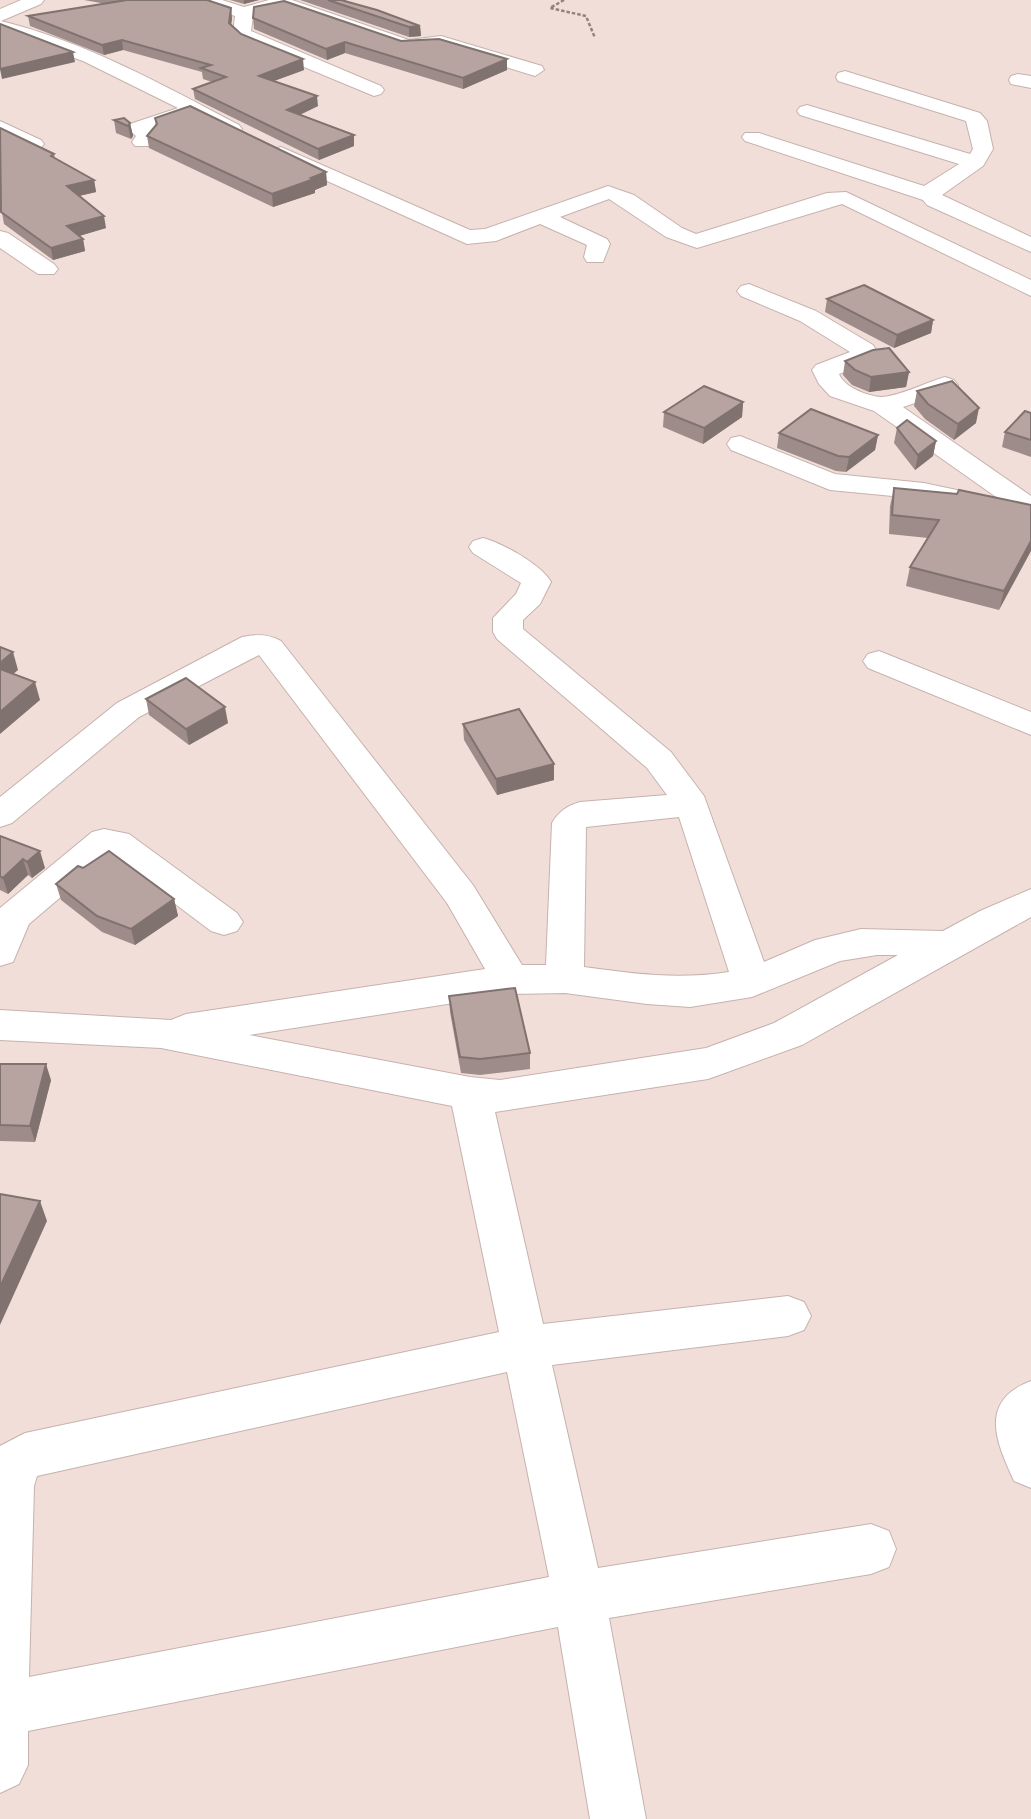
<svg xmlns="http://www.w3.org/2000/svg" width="1031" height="1819" font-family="Ubuntu,sans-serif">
	<rect width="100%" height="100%" fill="#f2ded9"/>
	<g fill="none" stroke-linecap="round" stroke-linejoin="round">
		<defs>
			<g id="minor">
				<path d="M21,0H44L41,4L1,21C86,42 163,85 239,125L242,129L239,133H225L193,116L152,129L157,135L149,146H135L132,142L136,136L127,128L130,124L178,108L83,61L0,32V9Z"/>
				<path d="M196,0H222L244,7L269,0H292L409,40L441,36L542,66L544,70L535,76L440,47L408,51L402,50L285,9L253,16L251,31L381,86L384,90L381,94L374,96L244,42L233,33L235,16L199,4Z"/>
				<path d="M845,71L980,113L987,121L993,149L983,166L942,195L1031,237V252L927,205L923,200L745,141L742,137L745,133H759L924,186L959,164L800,115L797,111L800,107L807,105L970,154L973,149L966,121L838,81L836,77L838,73Z"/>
				<path d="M1018,74L1031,76V88L1011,84L1009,80L1011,76Z"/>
				<path d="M0,121L41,140L44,144L41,148H27L0,135Z"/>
				<path d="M281,147L470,230L485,229L608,186L634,195L682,228L696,234L827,193L846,192L1031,280V296L842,204L697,248L666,237L609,199L560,217L607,239L610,244L603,262H587L584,257L587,245L540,224L496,241L467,244L274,157L271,153L274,149Z"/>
				<path d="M0,231L8,233L54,264L58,269L54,274H38L0,248Z"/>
				<path d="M749,284L816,311L873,345L876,350L869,363L839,374C844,387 867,396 881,397C898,397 927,382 945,377L954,380L958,385L954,390L903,407L1031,496V522L924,499L830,490L731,450L727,444L731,438L740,436L835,474L924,483L999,499L874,411L830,396L819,384L812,370L816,365L850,352L800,321L741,296L737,291L741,286Z"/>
				<path d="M483,538C502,543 542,565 551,582L540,604L523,620V629L671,752L704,796L764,962L815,940L861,929L943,931L980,911L1031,889V917L802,1045L722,1074L708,1079L495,1112L543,1324L788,1296L804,1302L811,1316L804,1330L788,1336L552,1365L598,1568L871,1524L889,1531L896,1549L889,1567L871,1574L609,1618L646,1819H590L558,1627L28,1731V1765L19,1784L0,1793V1446L25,1433L499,1332L452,1106L161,1048L0,1040V1010L171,1020L186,1014L485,969L447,903L259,655L139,717L12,823L0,827V797L117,703L242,637C256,634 268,634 281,641L473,885L522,965H546L552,823C559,811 567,806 580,802L667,795L647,768L497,639L493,632V618L516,594L521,583L473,553L469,547L473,541ZM679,817L729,972C676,980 637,974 584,967L586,827ZM877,955H898L774,1023L706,1048L500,1080L470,1077L249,1035L511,994L565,993L647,1004L690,1007L752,997L840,961ZM507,1372L549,1577L29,1677L34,1486L37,1476Z"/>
				<path d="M879,651L1031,712V735L868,668L863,661L868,654Z"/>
				<path d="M104,829L129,834L237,913L243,922L237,931L224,935L211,931L110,855L29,924L13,962L0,966V908L92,832Z"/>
				<path d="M1031,1381V1488L1014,1481C996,1442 978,1401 1031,1381Z"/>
			</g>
		</defs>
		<use href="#minor" stroke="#c6b2ad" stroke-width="2"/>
		<path stroke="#918380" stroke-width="2.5" stroke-dasharray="3.5 2" stroke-linecap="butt" d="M564,0L550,8L586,16L595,38"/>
		<use href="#minor" fill="#fff" fill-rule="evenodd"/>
	</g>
	<g fill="#9d8c89">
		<path d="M84,0H207L232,18L231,25L241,34L304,70L274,81L318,106L300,115L354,146L319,160L195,99L193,89L212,82L203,79L202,72L123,50L104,55L30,26L28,16L106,4Z"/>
		<path d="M230,0H259L244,4Z"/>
		<path d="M300,0H347L345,1L420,26L421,36L409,37Z"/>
		<path d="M253,18L401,41L507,70L463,89L345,53L327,60L254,29Z"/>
		<path d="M155,118L326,172L327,185L315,190V193L273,207L149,148L147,136L156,126Z"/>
		<path d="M114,120L130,123L133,136L131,139L116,133Z"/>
		<path d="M0,128L54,154L55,158L94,180L96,192L79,196L106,228L79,236L83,239L85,251L53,260L4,224L1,207L0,208Z"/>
		<path d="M827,299L933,320L931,333L894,348L825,312Z"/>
		<path d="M845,361L909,372L906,387L869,392L852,385L843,375Z"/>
		<path d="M917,391L976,423L954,440L925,419L914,406Z"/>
		<path d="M743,402L742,417L703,444L663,427L664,412Z"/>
		<path d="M1031,413V457L1002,447L1005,432Z"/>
		<path d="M897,428L936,441L933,456L915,470L894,443Z"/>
		<path d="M779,433L878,435L875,450L846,472L836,471L777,448Z"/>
		<path d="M894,488L1031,505L999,610L906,586L910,567L928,538L889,534L890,506Z"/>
		<path d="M146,699L228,723L189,745L149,715Z"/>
		<path d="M463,724L554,780L497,795L464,740Z"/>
		<path d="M0,836L45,868L32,878L28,875L8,894L0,890Z"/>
		<path d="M83,868L174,899L178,916L135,945L102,932L61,900L56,884Z"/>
		<path d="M449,996L530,1053V1069L480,1075L461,1073L450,1012Z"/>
		<path d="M0,1064L51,1080L35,1142L0,1141Z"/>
	</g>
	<g fill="#80726f">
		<path d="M244,0H259L244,4Z"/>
		<path d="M231,8L232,18L230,33L229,23Z"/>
		<path d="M420,26L421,36L409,37V27Z"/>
		<path d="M122,40L123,50L104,55L102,45Z"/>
		<path d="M345,42V53L327,60L326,49Z"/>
		<path d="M73,52L75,62L2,79L0,69Z"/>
		<path d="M303,59L304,70L260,86L259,76Z"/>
		<path d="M507,59V70L463,89V78Z"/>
		<path d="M317,96L318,106L288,120L287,110Z"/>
		<path d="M130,123L133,136L131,139L128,126Z"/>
		<path d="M354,135V146L319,160L318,149Z"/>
		<path d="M326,172L327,185L315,190V193L273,207L272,194Z"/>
		<path d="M94,180L96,192L70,198L67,186Z"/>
		<path d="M104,216L106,228L69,239L67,226Z"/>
		<path d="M83,239L85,251L53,260L51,248Z"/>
		<path d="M933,320L931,333L894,348L897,335Z"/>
		<path d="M909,372L906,387L869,392L871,377Z"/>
		<path d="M743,402L742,417L703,444L704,428Z"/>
		<path d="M979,408L976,423L954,440L958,424Z"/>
		<path d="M878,435L875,450L846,472L849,457Z"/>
		<path d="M936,441L933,456L915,470L918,455Z"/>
		<path d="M1031,541V551L999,610L1004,591Z"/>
		<path d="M13,652L18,670L0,685V663Z"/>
		<path d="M35,682L40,700L0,734V712Z"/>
		<path d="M225,707L228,723L189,745L186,729Z"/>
		<path d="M554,764V780L497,795L496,779Z"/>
		<path d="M40,851L45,868L32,878L27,862Z"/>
		<path d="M23,859L28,875L8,894L3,878Z"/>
		<path d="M174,899L178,916L135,945L131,929Z"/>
		<path d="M46,1064L51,1080L35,1142L30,1126Z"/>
		<path d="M40,1201L47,1221L0,1325V1287Z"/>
	</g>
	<g fill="#b7a39f" stroke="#80726f" stroke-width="2">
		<path d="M127,0H207L231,8L229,23L241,34L303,59L259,76L317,96L287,110L354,135L318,149L193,89L226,77L201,68L211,65L122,40L102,45L28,16Z"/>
		<path d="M328,0H341L377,10L420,26L409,27Z"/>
		<path d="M284,1L401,41L439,39L507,59L463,78L345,42L326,49L253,18L254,7Z"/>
		<path d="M0,24L73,52L0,69Z"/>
		<path d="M190,106L326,172L311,178L314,179L272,194L147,136L157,124L155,118Z"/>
		<path d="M124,118L130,123L128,126L114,120Z"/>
		<path d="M0,128L54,154L51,156L94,180L67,186L104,216L67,226L83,239L51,248L1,212Z"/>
		<path d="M864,285L933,320L897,335L827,299Z"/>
		<path d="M889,348L909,372L871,377L855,370L845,361L873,350Z"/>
		<path d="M952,381L979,408L958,424L928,404L917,391Z"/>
		<path d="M704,386L743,402L704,428L664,412Z"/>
		<path d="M811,409L878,435L849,457L838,456L779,433Z"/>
		<path d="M1025,411L1031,413V440L1005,432Z"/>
		<path d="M907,420L936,441L918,455L897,428Z"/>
		<path d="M894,488L957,494L959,490L1031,505V541L1004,591L910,567L939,520L892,515Z"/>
		<path d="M0,647L13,652L0,663Z"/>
		<path d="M0,669L35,682L0,712Z"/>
		<path d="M186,678L225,707L186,729L146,699Z"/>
		<path d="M519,709L554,764L496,779L463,724Z"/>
		<path d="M0,836L40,851L27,862L23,859L3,878L0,876Z"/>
		<path d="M109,851L174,899L131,929L97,916L56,884L78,866L83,868Z"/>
		<path d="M515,988L530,1053L480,1059L460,1057L449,996Z"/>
		<path d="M0,1064H46L30,1126L0,1125Z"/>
		<path d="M0,1194L40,1201L0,1287Z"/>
	</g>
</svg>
